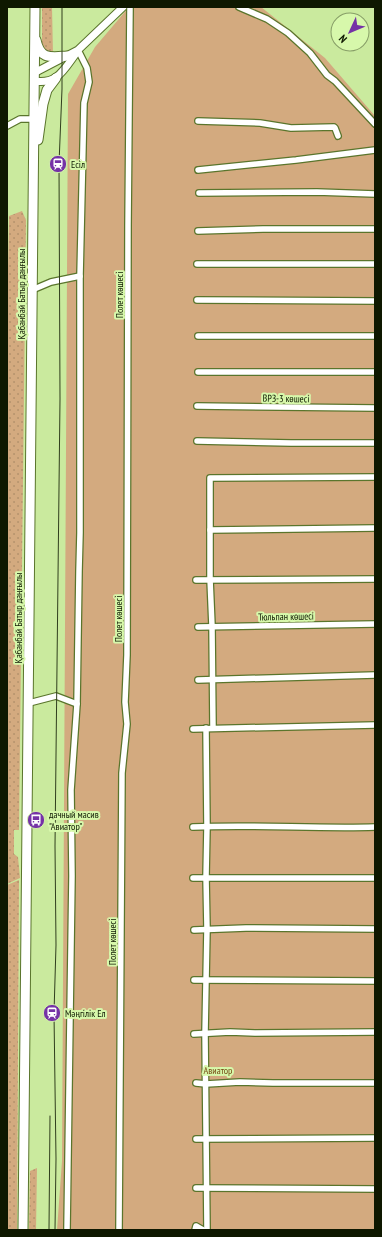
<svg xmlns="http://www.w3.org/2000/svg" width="382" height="1237" font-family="'PT Sans Narrow',sans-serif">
	<defs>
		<pattern id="grass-dots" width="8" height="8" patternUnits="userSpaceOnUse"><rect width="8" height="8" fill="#d3aa7f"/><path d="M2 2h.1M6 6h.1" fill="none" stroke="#b4926c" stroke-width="1.8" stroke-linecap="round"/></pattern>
	</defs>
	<rect width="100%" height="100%" fill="#caea9e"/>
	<g fill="url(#grass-dots)">
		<path d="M42,7H52L53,55L47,53L42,44Z"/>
		<path d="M22,211L26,220L19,830H14V854L18,857L20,878L7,884V321L9,216Z"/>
		<path d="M19,880L17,1230H7V885Z"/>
		<path d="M37,1168L36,1230H29L30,1171Z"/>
	</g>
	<path fill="#d3aa7f" d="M129,7H261L325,58L375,116V1230H57L62,1161L68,94L95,47Z"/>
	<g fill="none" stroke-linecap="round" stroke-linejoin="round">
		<defs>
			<g id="minor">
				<path d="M239,7L267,19L288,33L310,53L327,75L335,81L375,124"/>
				<path d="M198,121L260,123L291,128L334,127L335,128L338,136"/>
				<path d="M7,126L20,119H33"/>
				<path d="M198,170L296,160L375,150"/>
				<path d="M199,193L317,192L375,194"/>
				<path d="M198,231L263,229H375"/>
				<path d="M197,264H375"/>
				<path d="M32,290L51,282L80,276"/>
				<path d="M197,300L375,301"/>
				<path d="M198,336H375"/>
				<path d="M198,372H375"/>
				<path d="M197,406L375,408"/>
				<path d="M197,441L291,443H375"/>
				<path d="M210,530L375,528"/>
				<path d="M196,580L375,579"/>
				<path d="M198,627L375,624"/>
				<path d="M198,680L375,675"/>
				<path d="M29,703L56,696L77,704"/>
				<path d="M206,728L207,827L206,877L207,929L205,1033L207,1230"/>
				<path d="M213,728L212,626L210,579V478L375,477"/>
				<path d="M193,729L375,725"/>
				<path d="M193,827C254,824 315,829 375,827"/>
				<path d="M193,878H375"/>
				<path d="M194,930L246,928L375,929"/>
				<path d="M194,980L375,981"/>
				<path d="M194,1034L230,1032L255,1033L375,1032"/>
				<path d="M196,1083L206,1084L240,1082L273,1083H375"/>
				<path d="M196,1139L375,1138"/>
				<path d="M196,1188L375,1189"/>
				<path d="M67,1230L72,876L71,790L77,704L79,571L80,533V276L84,103L89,82L87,68L78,50"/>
				<path d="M119,1230L122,773L127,724L125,702L127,655L128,225L130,7"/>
				<path d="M195,1230L196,1226L203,1230"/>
			</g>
			<g id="tertiary">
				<path d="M34,73L78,50L123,7"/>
				<path d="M34,81C58,85 64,69 77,52"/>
			</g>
			<g id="primary">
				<path d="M36,40C40,60 51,57 67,56"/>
				<path d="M38,140L43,104L47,90L56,78"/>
				<path d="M23,1230L35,7"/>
			</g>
		</defs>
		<use href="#minor" stroke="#5a752c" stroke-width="8"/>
		<use href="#tertiary" stroke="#5a752c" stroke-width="9"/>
		<use href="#primary" stroke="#5a752c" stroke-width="11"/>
		<use href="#minor" stroke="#fff" stroke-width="5.5"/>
		<use href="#tertiary" stroke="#fff" stroke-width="7"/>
		<use href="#primary" stroke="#fff" stroke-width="9"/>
		<g stroke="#303e1d" stroke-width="1">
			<path d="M49,1230L50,1116"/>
			<path d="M55,1230L56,1159L54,1013L56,945L55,846L60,399L59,164L62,89V7"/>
		</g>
	</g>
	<defs>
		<symbol id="station-disc" viewBox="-11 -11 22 22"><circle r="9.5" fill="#7532a6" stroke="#d7f8ab"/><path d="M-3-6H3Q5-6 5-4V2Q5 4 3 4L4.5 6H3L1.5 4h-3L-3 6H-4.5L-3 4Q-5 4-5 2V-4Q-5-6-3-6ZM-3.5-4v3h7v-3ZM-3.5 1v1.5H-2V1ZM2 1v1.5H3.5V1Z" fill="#fff"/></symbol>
		<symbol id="bus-disc" viewBox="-11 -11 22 22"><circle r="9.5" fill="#7532a6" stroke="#d7f8ab"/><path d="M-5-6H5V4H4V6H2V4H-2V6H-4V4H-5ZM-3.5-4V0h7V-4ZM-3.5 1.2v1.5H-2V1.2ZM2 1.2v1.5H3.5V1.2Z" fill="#fff"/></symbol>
	</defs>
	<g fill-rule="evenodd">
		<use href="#station-disc" x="48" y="154" width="20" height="20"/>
		<use href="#bus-disc" x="26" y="810" width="20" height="20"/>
		<use href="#station-disc" x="42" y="1003" width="20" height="20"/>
	</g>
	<g text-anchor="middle" stroke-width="4" stroke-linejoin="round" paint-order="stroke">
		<g font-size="10" fill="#0e1800" stroke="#d7f8ab" text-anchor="start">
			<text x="71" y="168">Есіл</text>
			<text x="49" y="818">дачный масив<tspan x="49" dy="12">"Авиатор"</tspan></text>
			<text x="65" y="1017">Мәңгілік Ел</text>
		</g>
		<g font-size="10" fill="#0e1800" stroke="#d7f8ab">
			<text transform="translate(21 294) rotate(-90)" y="4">Қабанбай Батыр даңғылы</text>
			<text transform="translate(119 295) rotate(-90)" y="4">Полет көшесі</text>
			<text transform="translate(286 398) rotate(1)" y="4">ВРЗ-3 көшесі</text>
			<text transform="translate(286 616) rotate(-1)" y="4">Тюльпан көшесі</text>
			<text transform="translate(18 618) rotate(-90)" y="4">Қабанбай Батыр даңғылы</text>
			<text transform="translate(118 619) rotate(-90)" y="4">Полет көшесі</text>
			<text transform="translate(112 942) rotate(-90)" y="4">Полет көшесі</text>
		</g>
		<g font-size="10" fill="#754913" stroke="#d7f8ab">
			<text x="218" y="1074">Авиатор</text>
		</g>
	</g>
	<rect width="382" height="1237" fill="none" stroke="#0e1800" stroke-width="16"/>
	<g transform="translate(350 32) rotate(226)"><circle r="19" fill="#d7f8ab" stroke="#879e67"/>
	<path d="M0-3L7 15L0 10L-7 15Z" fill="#7532a6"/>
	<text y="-6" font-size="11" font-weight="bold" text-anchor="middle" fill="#0e1800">N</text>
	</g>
</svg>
